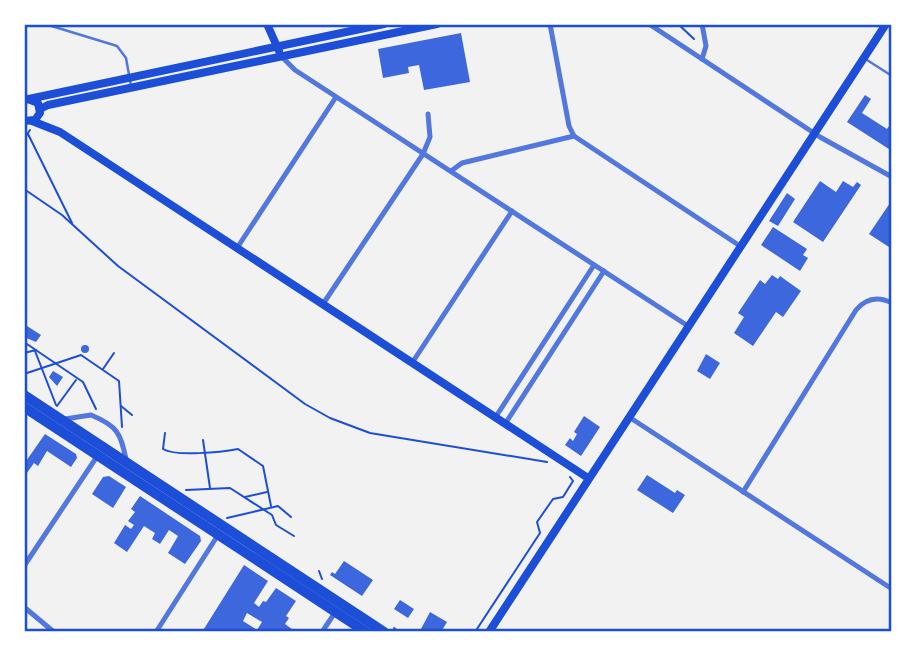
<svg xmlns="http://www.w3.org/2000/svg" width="916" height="656" font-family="'PT Sans Narrow',sans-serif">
	<rect width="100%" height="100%" fill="#f2f2f2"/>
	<g fill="#3d67dc" fill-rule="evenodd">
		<path d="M461,33L470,82L424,90L419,65L408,67L409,73L383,78L378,49Z"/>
		<path d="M865,95L871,99L862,113L887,129L892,122V151L847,122Z"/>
		<path d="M820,181L836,192L843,181L853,187L857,182L861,185L823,242L793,222Z"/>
		<path d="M787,193L795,199L778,226L769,221Z"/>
		<path d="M892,200V249L869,234Z"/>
		<path d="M773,227L807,249L803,255L808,258L800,271L761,245Z"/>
		<path d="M772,275L778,279L780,276L801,291L783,317L776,312L753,346L734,333L744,317L738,313L760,280L765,284Z"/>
		<path d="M27,326L41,335L36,342L24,337Z"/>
		<circle cx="85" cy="349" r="4"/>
		<path d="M706,354L720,363L710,379L697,371Z"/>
		<path d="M53,371L63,377L57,386L49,377Z"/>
		<path d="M584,416L600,427L581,456L565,445L570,438L573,441L577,434L574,432Z"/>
		<path d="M45,434L76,454L77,458L71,467L47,451L38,466L34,463L24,477V464Z"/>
		<path d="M647,475L675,493L677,490L685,495L673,513L637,490Z"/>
		<path d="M109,476L126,487L113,508L92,494L103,477Z"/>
		<path d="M140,496L200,536L201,541L185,564L168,553L178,536L169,530L160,544L152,539L155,533L144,526L127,552L114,543L125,525L131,529L134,525L128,521L135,512L131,509Z"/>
		<path d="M344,561L373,580L362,596L330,575L332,572L335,574Z"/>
		<path d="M244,565L268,581L254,603L259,607L263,601L266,602L276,588L296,601L286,616L289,618L285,624L296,632H202ZM247,613L262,622L257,630L243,621Z"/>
		<path d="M400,600L414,609L408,618L394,609Z"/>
		<path d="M430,612L447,622L441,632H426L421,629Z"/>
	</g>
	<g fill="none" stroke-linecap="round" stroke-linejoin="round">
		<g stroke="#1d4ed8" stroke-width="2">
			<path d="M678,24L694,39"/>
			<path d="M28,134L72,223"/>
			<path d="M24,139L30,130"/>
			<path d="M24,189L62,215L118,266L305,404L330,418L370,433L547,462"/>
			<path d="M24,342L83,382L96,409"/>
			<path d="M35,351L56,405"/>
			<path d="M24,353L36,350"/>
			<path d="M103,369L114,353"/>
			<path d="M24,374L81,355L119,381L122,427"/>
			<path d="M57,406L76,380"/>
			<path d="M121,406L132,415"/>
			<path d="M165,433L163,449C176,457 222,452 238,449L263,466L271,506"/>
			<path d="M203,440L210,488"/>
			<path d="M186,490L230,488L272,515L276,525L294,536"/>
			<path d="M245,497L267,492"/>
			<path d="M227,518L278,506L291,517"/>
			<path d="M319,571L322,579"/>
			<path d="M394,628L399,632"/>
			<path d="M475,632L540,533L537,522L553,499L563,497L573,481L570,477"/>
		</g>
		<g stroke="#5277de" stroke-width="2.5">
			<path d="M45,24L117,46L126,58L131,86"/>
			<path d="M867,60L892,76"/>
		</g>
		<g stroke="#5277de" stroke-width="5">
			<path d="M550,24L569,126L574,136L740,246"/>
			<path d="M649,24L820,137L892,177"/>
			<path d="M282,57L295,70L688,326"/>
			<path d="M702,59L706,46L702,24"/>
			<path d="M451,171L462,163L574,136"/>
			<path d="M237,248L336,97"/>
			<path d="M323,304L423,154L430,137L428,114"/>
			<path d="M412,363L512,211"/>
			<path d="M629,417L892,589"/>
			<path d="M495,418L594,265"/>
			<path d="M65,419L91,415C120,427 120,434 127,463"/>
			<path d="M505,424L604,271"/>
			<path d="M743,492L856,310C866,298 878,296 892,303"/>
			<path d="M24,566L98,455"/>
			<path d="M24,607L54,632"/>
			<path d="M156,632L218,535"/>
			<path d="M322,632L336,611"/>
		</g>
		<g stroke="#1d4ed8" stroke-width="8">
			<path d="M267,24L279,51"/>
			<path d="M24,100L384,24"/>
			<path d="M40,109L48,105L437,24"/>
			<path d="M24,121L35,120L40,113L38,103L28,99"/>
			<path d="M32,121L60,132L588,478"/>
			<path d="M489,632L886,24"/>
		</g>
		<g stroke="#1d4ed8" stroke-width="10">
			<path d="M24,395L384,632"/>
			<path d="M24,407L366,632"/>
		</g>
	</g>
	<rect width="916" height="656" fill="none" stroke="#ffffff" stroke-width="52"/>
	<rect x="26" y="26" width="864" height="604" fill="none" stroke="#1d4ed8" stroke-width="2.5"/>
</svg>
